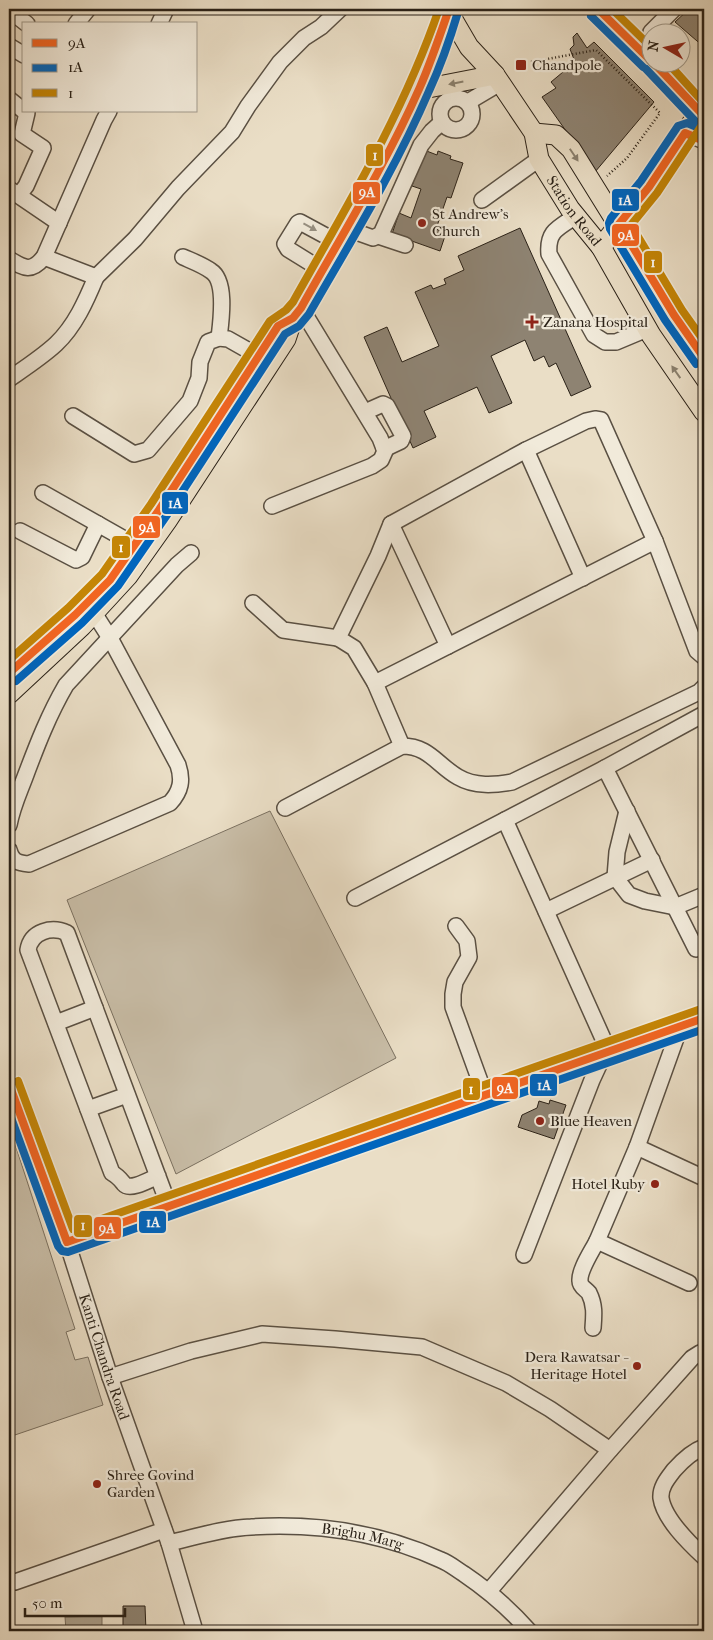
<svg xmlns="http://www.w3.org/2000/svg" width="713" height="1640" font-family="'IM FELL French Canon',serif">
	<rect width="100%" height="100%" fill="#eadec6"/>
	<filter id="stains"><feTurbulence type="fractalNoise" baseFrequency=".004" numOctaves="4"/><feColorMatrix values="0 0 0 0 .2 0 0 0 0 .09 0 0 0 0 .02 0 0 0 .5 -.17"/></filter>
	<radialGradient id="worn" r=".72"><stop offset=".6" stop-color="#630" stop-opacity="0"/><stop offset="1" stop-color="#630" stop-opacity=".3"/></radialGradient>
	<g fill="#c9bea8" stroke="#7a7060">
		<path d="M270,811L396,1058L176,1174L67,900Z"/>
		<path d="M15,1144L75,1329L66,1332L75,1360L88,1357L103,1405L9,1437V1146Z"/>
	</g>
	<path fill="#a99e8a" stroke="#766c5c" d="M102,1616V1631H66L65,1617Z"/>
	<g fill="#8e8372" stroke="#2a2117">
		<path d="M689,9H704V47L675,22Z"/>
		<path d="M577,33L587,48L594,42L654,102L595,172L542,97L556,88L551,82L575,62L570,49L574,45L573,37Z"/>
		<path d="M424,150L437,155L438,151L451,156L450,159L463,163L451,198L447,197L436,229L446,233L440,251L392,234L399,213L411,218L421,189L412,186Z"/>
		<path d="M520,228L591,387L571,396L556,363L549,367L544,356L534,361L525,340L491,356L512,403L489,413L477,387L424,411L436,437L413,448L364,337L387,327L402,362L439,346L415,292L431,285L433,289L446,284L444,279L464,270L458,256Z"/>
		<path d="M550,1100L566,1105L554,1139L518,1127L522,1115L537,1108L539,1101L549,1104Z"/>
		<path d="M123,1606H145L146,1631H123Z"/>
	</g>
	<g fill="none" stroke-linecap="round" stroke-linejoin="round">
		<defs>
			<g id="minor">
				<path d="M9,10L27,24"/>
				<path d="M76,24L88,9"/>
				<path d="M159,24L166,9"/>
				<path d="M651,32L674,9"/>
				<path d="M9,46L24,55"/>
				<circle cx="456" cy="114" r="16"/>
				<path d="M9,99L24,111"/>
				<path d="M468,102L500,83"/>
				<path d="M685,133L704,141"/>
				<path d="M9,189L59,223"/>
				<path d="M19,195L26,186L43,148L22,134L27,113L24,111"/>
				<path d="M482,200L539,159"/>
				<path d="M576,216C558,228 547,231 549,254L594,335L605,342H616L647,329"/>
				<path d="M345,228L373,238L381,234L421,145L432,131L442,122"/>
				<path d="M378,236L405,245"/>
				<path d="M44,257L96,277L135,239L178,188L232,132L248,106L280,62L304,38L321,27L340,9"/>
				<path d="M183,257C192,261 203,265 211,271C227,281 221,321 219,338"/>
				<path d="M9,259C24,268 31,273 44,257L104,120L109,111"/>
				<path d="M322,270L288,249L285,244L298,223L300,222L337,242"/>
				<path d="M9,379C25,368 42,357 56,344C75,326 86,301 96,277"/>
				<path d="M365,412L383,404L387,406L403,436L401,441L384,449"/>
				<path d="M73,416L134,454L148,450L190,401L199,378L200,362L208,342L219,338L228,339L258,356"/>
				<path d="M526,450L583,578"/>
				<path d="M43,493L135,545"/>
				<path d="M272,506L372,466L381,460L385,451L380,438L301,308"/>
				<path d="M391,524L448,646"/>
				<path d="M20,531L76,560L82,557L98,524"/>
				<path d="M253,603L283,630L338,638"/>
				<path d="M375,683L655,541"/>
				<path d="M402,746L375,683L354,648L338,638L378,556L391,524L526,450L586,421L595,419L601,420L655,541L697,651L704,657"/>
				<path d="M605,768L696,949"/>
				<path d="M285,808L402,746C429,746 437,765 458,777C475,787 495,785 512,782L699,692L704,687"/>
				<path d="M627,811L617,852L615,877L629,895L645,901L675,907L704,895"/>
				<path d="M505,820L609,1052"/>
				<path d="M9,825C12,808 19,793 25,777C37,745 49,714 66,685L177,565L191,553"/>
				<path d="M9,850C12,861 17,863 29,864L170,803C181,791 183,780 178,765L110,638L94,613"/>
				<path d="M355,898L605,768L704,714"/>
				<path d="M546,911L652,860"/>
				<path d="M456,926L467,941L469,957L455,982L453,994V1007L485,1095"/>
				<path d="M56,1023L95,1008"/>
				<path d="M680,1027L637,1147L597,1241L689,1283"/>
				<path id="s1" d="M9,1084L67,1242L110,1377L169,1543L195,1631"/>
				<path d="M88,1109L127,1095"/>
				<path d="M637,1147L704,1178"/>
				<path d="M158,1176C149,1180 130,1191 124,1184C120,1179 118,1176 112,1173L28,950C31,931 52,926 67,933L169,1206"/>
				<path d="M67,1242L704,1018"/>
				<path d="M524,1255L592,1080L604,1054"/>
				<path d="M593,1328C594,1315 595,1305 589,1293C586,1289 580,1287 580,1281C579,1270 592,1251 597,1241"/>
				<path d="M110,1377L191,1351L262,1334L335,1339L422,1347L506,1383L550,1409L610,1450"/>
				<path d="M704,1447C693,1451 682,1461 674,1470C668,1478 660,1487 661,1498C664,1519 689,1543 704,1557"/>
				<path id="s2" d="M169,1543C196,1537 223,1528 251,1527C316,1523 382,1533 441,1560C449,1563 456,1569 464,1574C489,1591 509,1608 529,1631"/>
				<path d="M9,1581L15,1582L164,1530"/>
				<path d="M489,1591L610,1450L692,1358L700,1353H704"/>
			</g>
			<g id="major">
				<path d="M598,9L650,60"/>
				<path id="s3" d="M448,11L469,47L495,75L534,133L539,159L570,209L601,247L651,335L704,412"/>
				<path d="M418,90L495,75"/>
				<path d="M534,133L556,135L571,149L674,315L704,358"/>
				<path d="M601,247L649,187L699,112L653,62"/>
				<path d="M200,447L278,326L293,318"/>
				<path d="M9,673L75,615L98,592"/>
				<path d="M9,694L82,626L128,576L167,521L286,339L293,318L301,308C354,212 418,115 449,9"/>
			</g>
		</defs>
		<use href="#minor" stroke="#5a5043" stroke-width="18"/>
		<use href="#major" stroke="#2a2117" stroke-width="21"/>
		<path stroke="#2a2117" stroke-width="2.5" stroke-dasharray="1 2.5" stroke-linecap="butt" d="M531,62L596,50L660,113L627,158L607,176"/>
		<use href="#minor" stroke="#f1eada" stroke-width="15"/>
		<use href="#major" stroke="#eadec6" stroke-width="19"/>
		<defs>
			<g id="bus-1">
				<path d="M598,9L650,60"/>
				<path d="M653,62L704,116"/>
				<path d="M704,141L685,133L649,187L619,224L674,315L704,358"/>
				<path d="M9,673L75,615L110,580L159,510L278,326L293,318L301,308C342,235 386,164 420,87C431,62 440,35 449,9"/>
				<path d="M9,1084L67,1242L704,1018"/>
			</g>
			<g id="bus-2">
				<path d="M591,16L643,67"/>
				<path d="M646,69L697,123"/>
				<path d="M696,364L665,320L610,229L609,223L611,218L641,181L678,126L687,123L704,130"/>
				<path d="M16,681L82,623L118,586L167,515L285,334L299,326L309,314C351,241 396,168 429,91C441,65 450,39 458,12"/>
				<path d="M9,1112L58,1246L62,1251L68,1252L704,1029"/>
			</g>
			<g id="bus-3">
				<path d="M612,9L650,46"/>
				<path d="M667,62L704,103"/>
				<path d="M704,122L657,193L631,225L682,310L704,341"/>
				<path d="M9,660L68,608L102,574L151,504L270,321L286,310L293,302C347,206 403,114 439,9"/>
				<path d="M18,1081L73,1229L701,1009"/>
			</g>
		</defs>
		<use href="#bus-1" stroke="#f1eada" stroke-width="11"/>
		<use href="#bus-2" stroke="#f1eada" stroke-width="11"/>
		<use href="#bus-3" stroke="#f1eada" stroke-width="11"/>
		<use href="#bus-1" stroke="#f26522" stroke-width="8"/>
		<use href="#bus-2" stroke="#0065bd" stroke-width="8"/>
		<use href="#bus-3" stroke="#c48506" stroke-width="8"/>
	</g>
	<defs><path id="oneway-solid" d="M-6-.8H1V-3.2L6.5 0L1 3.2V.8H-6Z" transform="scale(1.25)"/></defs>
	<g fill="#8a806e">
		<use href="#oneway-solid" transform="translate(456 83) rotate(169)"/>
		<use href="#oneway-solid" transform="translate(574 155) rotate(56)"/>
		<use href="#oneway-solid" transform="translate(676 372) rotate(-125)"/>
	</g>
	<use fill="#979082" href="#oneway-solid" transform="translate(310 227) rotate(29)"/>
	<g fill="#8f2418" stroke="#f1eada" stroke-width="2">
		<rect x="515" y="59" width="12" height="12" rx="2.5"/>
		<circle cx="422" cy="223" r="5"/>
		<path d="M529.5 314.5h5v5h5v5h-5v5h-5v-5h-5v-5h5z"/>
		<circle cx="540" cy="1121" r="5"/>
		<circle cx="655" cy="1184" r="5"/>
		<circle cx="637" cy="1366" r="5"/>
		<circle cx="97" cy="1484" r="5"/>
	</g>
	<g text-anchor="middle" stroke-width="4.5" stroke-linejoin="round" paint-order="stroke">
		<g font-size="15" fill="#2a2117" stroke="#f1eada" text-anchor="start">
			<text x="532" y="70">Chandpole</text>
			<text x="432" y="219">St Andrew's<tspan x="432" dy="17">Church</tspan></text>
			<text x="543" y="327">Zanana Hospital</text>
			<text x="550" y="1126">Blue Heaven</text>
			<text x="645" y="1189" text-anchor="end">Hotel Ruby</text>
			<text x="627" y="1362" text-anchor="end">Dera Rawatsar -<tspan x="627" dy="17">Heritage Hotel</tspan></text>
			<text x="107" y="1480">Shree Govind<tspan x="107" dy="17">Garden</tspan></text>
		</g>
		<g font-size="15" fill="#2a2117" stroke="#f1eada">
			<text dy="5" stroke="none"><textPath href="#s3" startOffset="239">Station Road</textPath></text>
			<text dy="5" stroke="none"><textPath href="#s1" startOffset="289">Kanti Chandra Road</textPath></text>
			<text dy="5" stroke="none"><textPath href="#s2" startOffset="196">Brighu Marg</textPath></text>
		</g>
	</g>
	<g stroke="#f1eada" stroke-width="2">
		<rect x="365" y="143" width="19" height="24" rx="5" fill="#c48506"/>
		<rect x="352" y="181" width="29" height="24" rx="5" fill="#f26522"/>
		<rect x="611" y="188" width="29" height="24" rx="5" fill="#0065bd"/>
		<rect x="611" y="223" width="29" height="24" rx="5" fill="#f26522"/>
		<rect x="643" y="250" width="20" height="24" rx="5" fill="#c48506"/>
		<rect x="161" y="491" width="28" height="24" rx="5" fill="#0065bd"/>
		<rect x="132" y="515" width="29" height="24" rx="5" fill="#f26522"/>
		<rect x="111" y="535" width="20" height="24" rx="5" fill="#c48506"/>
		<rect x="529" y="1073" width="29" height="24" rx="5" fill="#0065bd"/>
		<rect x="491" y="1076" width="28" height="24" rx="5" fill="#f26522"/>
		<rect x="462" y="1077" width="19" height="24" rx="5" fill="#c48506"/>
		<rect x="138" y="1210" width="29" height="24" rx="5" fill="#0065bd"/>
		<rect x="73" y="1214" width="20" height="24" rx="5" fill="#c48506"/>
		<rect x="93" y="1216" width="29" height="24" rx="5" fill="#f26522"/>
	</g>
	<g font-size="14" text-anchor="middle" font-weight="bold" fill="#fff">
		<text x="375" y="160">1</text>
		<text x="367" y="197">9A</text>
		<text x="625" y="205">1A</text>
		<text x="626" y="240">9A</text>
		<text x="653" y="267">1</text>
		<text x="175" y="508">1A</text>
		<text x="147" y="532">9A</text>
		<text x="121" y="552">1</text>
		<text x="544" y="1090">1A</text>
		<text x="505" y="1093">9A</text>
		<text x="471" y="1094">1</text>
		<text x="153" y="1227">1A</text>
		<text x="83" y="1230">1</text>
		<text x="107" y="1233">9A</text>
	</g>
	<rect width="713" height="1640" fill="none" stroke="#eadec6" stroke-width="30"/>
	<rect x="10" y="10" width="693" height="1620" fill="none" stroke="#2a2117" stroke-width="2.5"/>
	<rect x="15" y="15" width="683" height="1610" fill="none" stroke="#2a2117"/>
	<rect x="22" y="22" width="175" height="90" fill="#f1eada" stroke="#a19a8c"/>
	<rect x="32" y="39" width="25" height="8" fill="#f26522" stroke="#a19a8c"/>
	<text x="68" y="48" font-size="15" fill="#2a2117">9A</text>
	<rect x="32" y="64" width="25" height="8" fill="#0065bd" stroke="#a19a8c"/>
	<text x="68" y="72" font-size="15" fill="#2a2117">1A</text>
	<rect x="32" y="89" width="25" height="8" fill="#c48506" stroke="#a19a8c"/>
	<text x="68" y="98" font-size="15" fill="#2a2117">1</text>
	<g transform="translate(666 48) rotate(279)"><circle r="24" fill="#f1eada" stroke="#a19a8c"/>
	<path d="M0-4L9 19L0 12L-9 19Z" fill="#8f2418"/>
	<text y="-8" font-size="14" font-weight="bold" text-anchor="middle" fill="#2a2117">N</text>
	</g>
	<path d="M25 1608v8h100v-8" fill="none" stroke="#2a2117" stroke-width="2.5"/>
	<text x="32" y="1608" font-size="15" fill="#2a2117" stroke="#f1eada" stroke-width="4" paint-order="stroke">50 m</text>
	<rect width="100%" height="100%" filter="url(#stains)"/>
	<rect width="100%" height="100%" fill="url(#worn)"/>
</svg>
